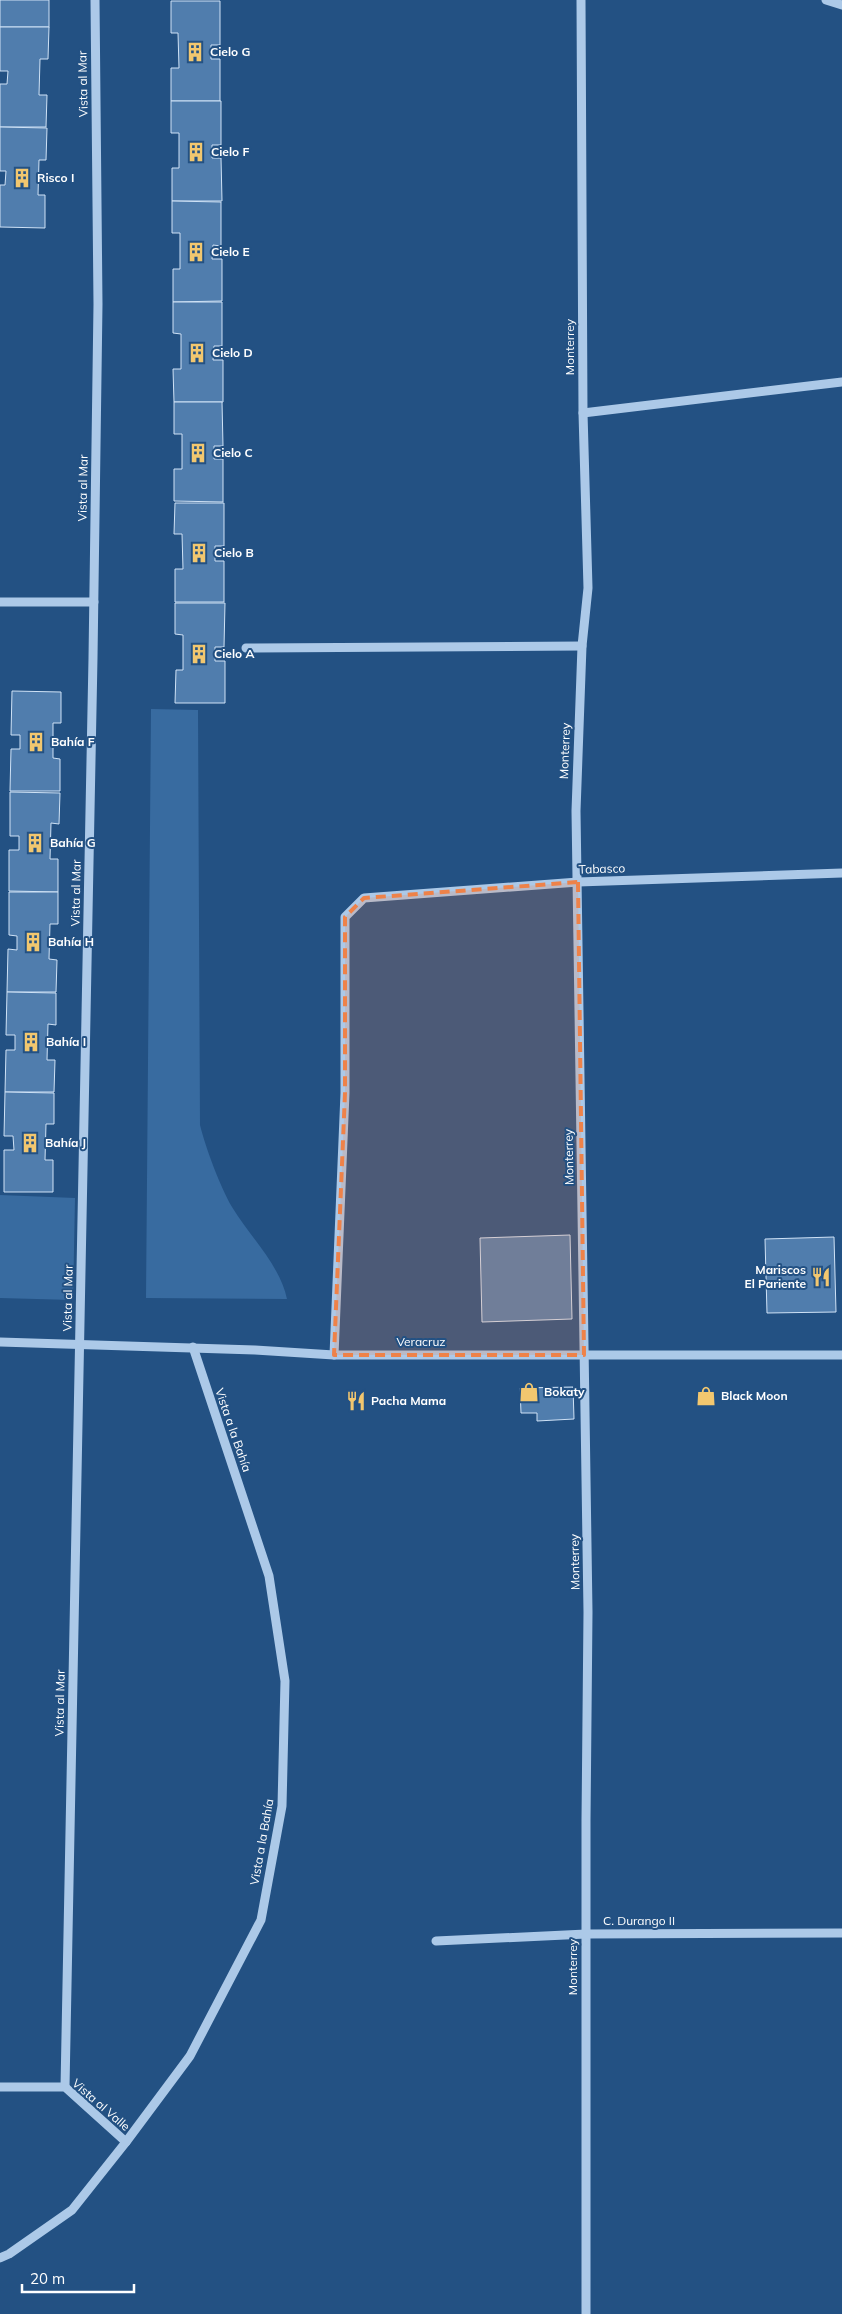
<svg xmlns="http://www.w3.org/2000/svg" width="842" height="2314" font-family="Mulish,sans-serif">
	<rect width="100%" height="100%" fill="#235183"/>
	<g fill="#386ba0">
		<path d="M151,709L198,710L200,1125C206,1149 220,1186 232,1207C250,1237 280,1265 287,1299L146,1298Z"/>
		<path d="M0,1195L75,1198L73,1300L0,1298Z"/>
	</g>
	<g fill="#507dad" stroke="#cfe2f6">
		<rect x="0" y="0" width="49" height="27"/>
		<path d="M171,1H220V45H211V59H220V101H171V68H179L178,33H171Z"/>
		<path d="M0,27H49L48,59H40L39,95H47L46,127H0V84H7L8,71H0Z"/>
		<path d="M171,101H221V145H212V158H221L222,201H172V168H179V133H171Z"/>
		<path d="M0,127L47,128L46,160H39L38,195H45V228L0,227V185H5L6,171H0Z"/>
		<path d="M172,201L221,202V246L213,245L212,259H222V301L173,302V269H180V233H172Z"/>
		<path d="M173,302H222V346H214L213,360H223V402H174L173,369H181V334L173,333Z"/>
		<path d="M174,402H222L223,446H214V459H223V502L174,501V469H182V434H174Z"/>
		<path d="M175,503H224V546H215V561H224V602H175V569H183L182,534H174Z"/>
		<path d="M175,603H225L224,647H215V661H225V703H175L176,670H183V635L175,634Z"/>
		<path d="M12,691L61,692V723H53V758L60,759V791H10L11,749H20V735H11Z"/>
		<path d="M10,792L60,793L59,824L51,823L50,859H58V892L9,891V850H19V836H10Z"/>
		<path d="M9,892H58V924H50L49,959L57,960L56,992H7L8,949L17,950V936L9,935Z"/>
		<path d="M7,992L56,993V1025L48,1024L47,1060H55L54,1092H5L6,1050H15V1035H6Z"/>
		<path d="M5,1092L54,1093V1124H46L45,1160H53V1192H4V1150H14L13,1136H4Z"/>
		<path d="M570,1235L572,1319L482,1322L480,1238Z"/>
		<path d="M834,1237L836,1312L767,1313L765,1239Z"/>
		<path d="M573,1387L574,1419L537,1421V1413H521L520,1388Z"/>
	</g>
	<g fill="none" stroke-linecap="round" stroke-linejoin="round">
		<g stroke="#acc9e8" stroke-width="9">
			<path d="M581,0L583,413L588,588L582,646L576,811L588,1612L586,1821V2314"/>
			<path d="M826,0L842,5"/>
			<path d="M583,413L842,382"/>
			<path d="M0,602H94"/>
			<path d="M246,648L582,646"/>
			<path d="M0,1342L255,1350L334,1355H842"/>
			<path d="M334,1355L345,1093V917L364,898L578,882L842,873"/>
			<path d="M436,1941L586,1934L842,1933"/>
			<path d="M0,2087H65L126,2142"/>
			<path d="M65,2087L93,658L98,304L95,0"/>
			<path d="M0,2258L9,2254L72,2210L126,2142L190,2056L261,1920L282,1806L285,1681L269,1576L193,1347"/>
		</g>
	</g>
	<path fill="#ee8249" fill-opacity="0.2" stroke="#ee8249" stroke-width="4" stroke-dasharray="10 6" stroke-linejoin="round" d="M578,882L584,1355H334L345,1093V917L364,898Z"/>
	<defs>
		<symbol id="building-bare" viewBox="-9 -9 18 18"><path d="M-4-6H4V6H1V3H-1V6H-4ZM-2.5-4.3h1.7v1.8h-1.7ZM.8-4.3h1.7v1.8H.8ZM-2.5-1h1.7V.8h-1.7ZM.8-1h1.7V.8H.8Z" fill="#f2c76f" stroke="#235183" stroke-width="2.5" paint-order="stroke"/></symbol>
		<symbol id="restaurant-bare" viewBox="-9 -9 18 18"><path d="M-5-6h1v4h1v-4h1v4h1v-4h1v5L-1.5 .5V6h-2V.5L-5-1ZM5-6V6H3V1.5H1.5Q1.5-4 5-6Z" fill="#f2c76f" stroke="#235183" stroke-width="2.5" paint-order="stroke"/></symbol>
		<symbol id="shop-bare" viewBox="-9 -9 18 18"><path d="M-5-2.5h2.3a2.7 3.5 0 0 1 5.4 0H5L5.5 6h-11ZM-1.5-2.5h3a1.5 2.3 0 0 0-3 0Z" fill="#f2c76f" stroke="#235183" stroke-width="2.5" paint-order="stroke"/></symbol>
	</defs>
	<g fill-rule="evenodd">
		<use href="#building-bare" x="181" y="38" width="28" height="28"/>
		<use href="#building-bare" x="182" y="138" width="28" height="28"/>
		<use href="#building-bare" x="8" y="164" width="28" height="28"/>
		<use href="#building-bare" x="182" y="238" width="28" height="28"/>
		<use href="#building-bare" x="183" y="339" width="28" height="28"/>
		<use href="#building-bare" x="184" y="439" width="28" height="28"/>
		<use href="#building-bare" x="185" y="539" width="28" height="28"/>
		<use href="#building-bare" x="185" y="640" width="28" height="28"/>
		<use href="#building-bare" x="22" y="728" width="28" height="28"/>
		<use href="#building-bare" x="21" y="829" width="28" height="28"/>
		<use href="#building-bare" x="19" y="928" width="28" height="28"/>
		<use href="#building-bare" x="17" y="1028" width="28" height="28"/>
		<use href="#building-bare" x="16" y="1129" width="28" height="28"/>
		<use href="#restaurant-bare" x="807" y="1263" width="28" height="28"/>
		<use href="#shop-bare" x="515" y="1378" width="28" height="28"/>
		<use href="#shop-bare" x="692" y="1382" width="28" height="28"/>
		<use href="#restaurant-bare" x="342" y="1387" width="28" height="28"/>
	</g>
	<g text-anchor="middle" stroke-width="4" stroke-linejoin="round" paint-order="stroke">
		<g font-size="12" font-weight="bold" fill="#fff" stroke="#235183" text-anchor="start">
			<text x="210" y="56">Cielo G</text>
			<text x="211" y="156">Cielo F</text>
			<text x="37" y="182">Risco I</text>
			<text x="211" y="256">Cielo E</text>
			<text x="212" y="357">Cielo D</text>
			<text x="213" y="457">Cielo C</text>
			<text x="214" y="557">Cielo B</text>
			<text x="214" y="658">Cielo A</text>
			<text x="51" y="746">Bahía F</text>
			<text x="50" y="847">Bahía G</text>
			<text x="48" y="946">Bahía H</text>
			<text x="46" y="1046">Bahía I</text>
			<text x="45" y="1147">Bahía J</text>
			<text x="806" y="1274" text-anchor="end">Mariscos<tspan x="806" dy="14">El Pariente</tspan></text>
			<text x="544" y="1396">Bokaty</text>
			<text x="721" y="1400">Black Moon</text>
			<text x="371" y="1405">Pacha Mama</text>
		</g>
		<g font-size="12" fill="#fff" stroke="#235183">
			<text transform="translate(83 84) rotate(-91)" y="4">Vista al Mar</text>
			<text transform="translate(570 347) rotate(-90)" y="4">Monterrey</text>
			<text transform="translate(83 488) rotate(-89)" y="4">Vista al Mar</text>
			<text transform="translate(565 751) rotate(-88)" y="4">Monterrey</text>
			<text transform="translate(602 869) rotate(-2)" y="4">Tabasco</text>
			<text transform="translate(76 893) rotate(-89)" y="4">Vista al Mar</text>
			<text transform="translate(569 1157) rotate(-91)" y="4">Monterrey</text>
			<text transform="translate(68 1298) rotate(-89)" y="4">Vista al Mar</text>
			<text x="421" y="1346">Veracruz</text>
			<text transform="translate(233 1430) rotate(71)" y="4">Vista a la Bahía</text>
			<text transform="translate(575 1562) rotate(-91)" y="4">Monterrey</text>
			<text transform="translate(60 1703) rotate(-89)" y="4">Vista al Mar</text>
			<text transform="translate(262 1842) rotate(-80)" y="4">Vista a la Bahía</text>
			<text x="639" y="1925">C. Durango II</text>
			<text transform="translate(573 1967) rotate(-90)" y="4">Monterrey</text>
			<text transform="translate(101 2105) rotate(41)" y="4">Vista al Valle</text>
		</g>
	</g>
	<path d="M22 2284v8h112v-8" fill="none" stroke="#ffffff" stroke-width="2.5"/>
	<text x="30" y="2284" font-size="15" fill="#ffffff" stroke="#235183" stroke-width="4" paint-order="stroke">20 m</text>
</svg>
